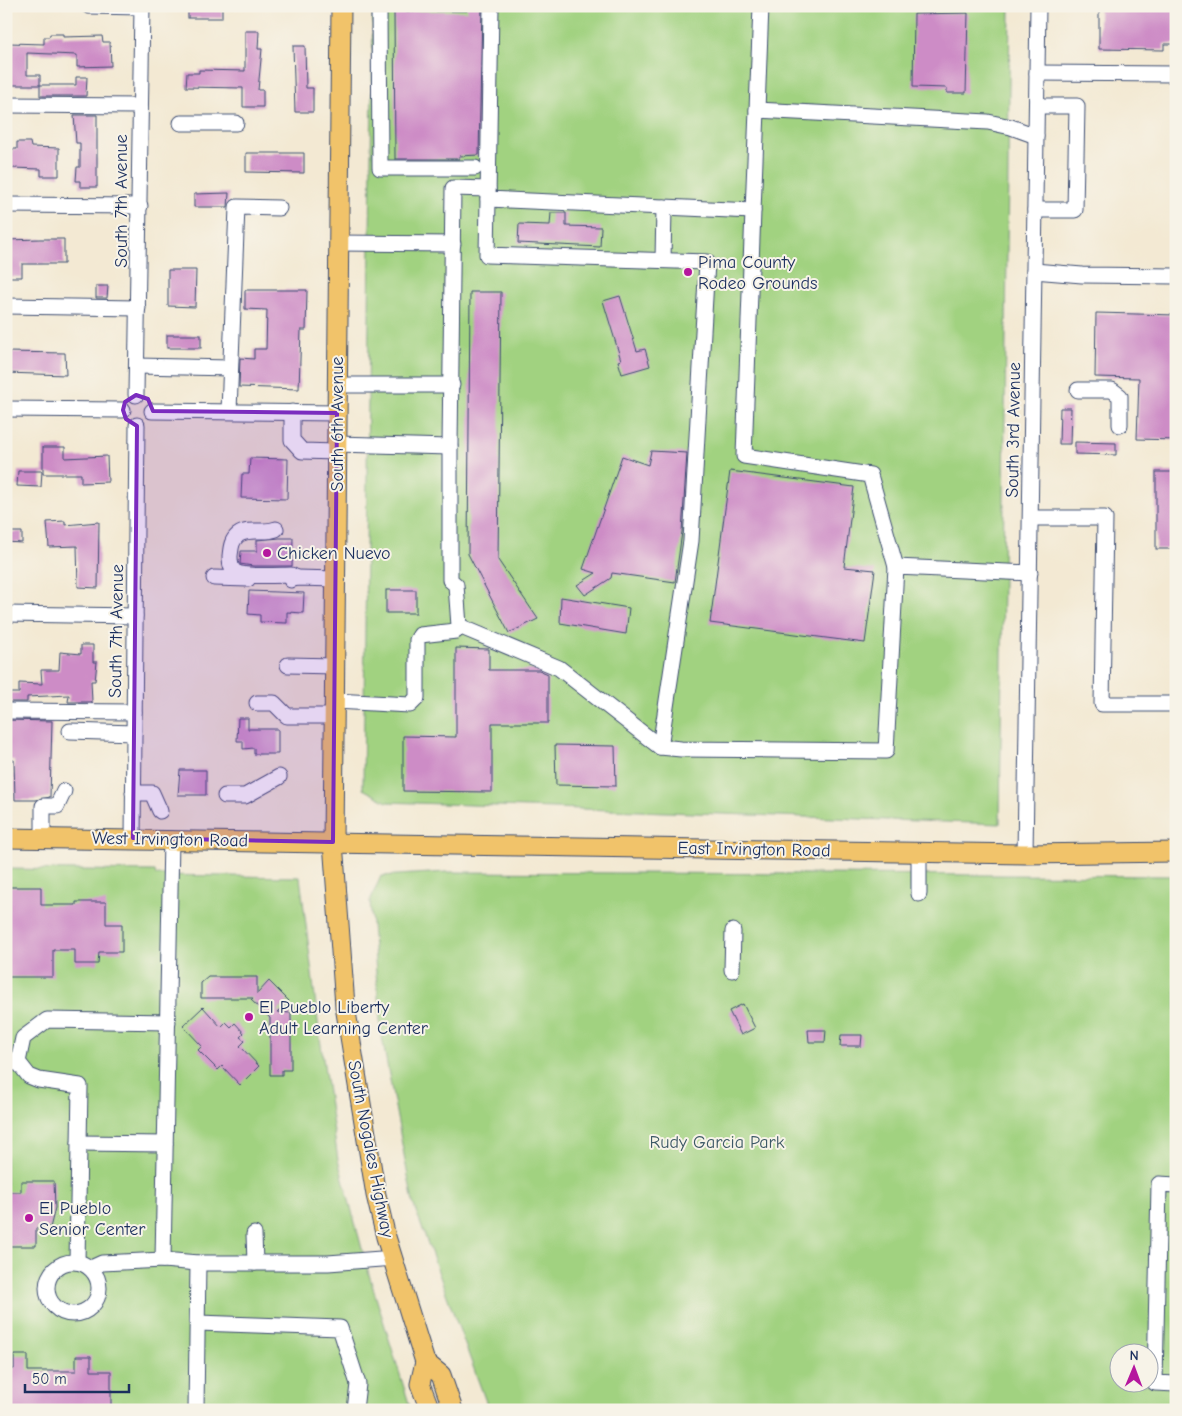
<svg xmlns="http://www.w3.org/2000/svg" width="1182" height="1416" font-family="'Comic Neue',sans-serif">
	<rect width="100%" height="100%" fill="#f7f3e8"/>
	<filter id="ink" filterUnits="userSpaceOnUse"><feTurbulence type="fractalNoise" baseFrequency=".02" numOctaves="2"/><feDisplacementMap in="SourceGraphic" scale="10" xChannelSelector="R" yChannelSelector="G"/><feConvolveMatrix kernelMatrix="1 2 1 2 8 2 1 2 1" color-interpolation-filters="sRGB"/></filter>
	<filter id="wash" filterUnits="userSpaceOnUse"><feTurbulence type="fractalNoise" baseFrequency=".0096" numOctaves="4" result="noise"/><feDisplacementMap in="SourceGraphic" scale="20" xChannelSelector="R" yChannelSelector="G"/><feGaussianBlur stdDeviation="1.12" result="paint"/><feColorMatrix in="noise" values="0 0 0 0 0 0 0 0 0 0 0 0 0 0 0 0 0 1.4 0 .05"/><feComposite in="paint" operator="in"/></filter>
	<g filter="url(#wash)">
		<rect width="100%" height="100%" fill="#f3e9d3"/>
		<g fill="#a1d280" stroke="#5e806f" fill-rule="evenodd">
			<path d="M373,6H1010L1000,824L387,802L363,789Z"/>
			<path d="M6,869L155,871L156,875L300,877L320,1038L338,1160L370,1278L411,1410H6Z"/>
			<path d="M447,872L1176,876V1410H489L413,1203L381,1032L370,901L381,876ZM1120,1354H1150V1384H1120Z"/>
		</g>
		<g id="blocks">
			<g fill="#cd8cc6">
				<rect x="188" y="6" width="34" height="12"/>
				<path d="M467,6H482L479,155L459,156V159H395L394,11H467Z"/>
				<path d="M1099,6H1176V44H1164V50L1099,49Z"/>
				<path d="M968,13L966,93H947V88L913,87L914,14Z"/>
				<path d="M245,31H259L258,49H262L258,90H263V107H243V88L186,87L187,73H199V70L245,71Z"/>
				<path d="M50,34H63V37L102,36L103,42H110L111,66L77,67V55L27,53V75H40V85H6V74H9V43L44,44V37H49Z"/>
				<path d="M293,46H305L306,88H313V112H295Z"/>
				<path d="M76,77H87L86,96H40V85H76Z"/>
				<path d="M74,115H97V187H80V181H76L77,167H80V143H76Z"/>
				<path d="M17,142H30L31,147L59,148V176H41V169L11,168L12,149H17Z"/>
				<path d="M246,153H304V173L246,172Z"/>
				<path d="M229,193L228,207H194V194Z"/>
				<path d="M551,213H566V226L601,227L600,247L518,243L519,224L550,225Z"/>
				<path d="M40,239H64V264H22V277H6V240Z"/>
				<path d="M168,270H196L195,307L168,306Z"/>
				<path d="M96,286H108L107,298H96Z"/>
				<path d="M245,290H307L306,330H301L299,389L239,387L240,358L254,359V349H266L267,310L245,309Z"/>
				<path d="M470,292H501L498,560L538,619L509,633L468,554Z"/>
				<path d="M620,296L637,351L645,349L650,366L622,374L618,361L621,360L603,301Z"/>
				<path d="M1096,313L1176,315V440L1137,439L1139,378L1095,377Z"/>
				<rect x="167" y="335" width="34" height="13"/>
				<path d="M6,352L65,353L66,375L6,373Z"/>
				<path d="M1060,408H1071L1070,444H1059Z"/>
				<path d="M1075,442L1116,443V455L1075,454Z"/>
				<path d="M43,447H65V458L107,456L108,482L81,483V474H43Z"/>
				<path d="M651,451L687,453L682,532L675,582L612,573L611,578L585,595L577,585L596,573L583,569L622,456L648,465Z"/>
				<path d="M250,458L288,459L287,499L241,498L242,474H249Z"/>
				<path d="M18,471H42L41,487L17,486Z"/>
				<path d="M730,471L854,487L844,567L875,570L865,643L710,623Z"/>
				<rect x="1156" y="472" width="20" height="77"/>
				<path d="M65,521V525L99,522L98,588L78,587L77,546L49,547L47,522Z"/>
				<path d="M6,532H22V543L6,542Z"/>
				<path d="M280,538H293L292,566H253L240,564L241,551H257V540Z"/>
				<rect x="386" y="590" width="30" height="23"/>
				<path d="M249,591L304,593L303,613L287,612V623L260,622V615L248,614Z"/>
				<path d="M561,597L629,608L626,634L560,623Z"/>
				<path d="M81,645H93V662H97L95,681H91L92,702H68L69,695L27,697V702H6V693H19V683L42,684L41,670H59L60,652L81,654Z"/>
				<path d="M456,648L489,649V670H539L548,674V723H492V792L403,791V736L456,737Z"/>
				<path d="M238,718H248V729H278V754H254V748L243,749V741H237Z"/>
				<path d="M6,720L52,721L50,797L36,800H15L14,760H6Z"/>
				<path d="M555,745L615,746L616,786L556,785Z"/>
				<path d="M180,770H206V795H178Z"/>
				<path d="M9,887H41V905H76V902H106V924H122V952H99L98,964H75V950H53V977H6V909H9Z"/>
				<path d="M208,977H257V994L269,981L289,1001L277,1012L291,1013V1070H282V1075H270V1018L251,1000L253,998H201V983Z"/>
				<path d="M743,1004L755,1028L741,1035L729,1011Z"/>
				<path d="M203,1007L221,1027L226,1022L231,1027L235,1023L244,1033L240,1037L245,1041L240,1046L259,1066L240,1085L222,1066L218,1070L198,1050L202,1046L183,1026Z"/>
				<path d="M808,1030H826L825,1042H809Z"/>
				<path d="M841,1035H862L861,1046H840Z"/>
				<path d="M21,1181H54L55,1208L50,1228H36V1246H6V1192H21Z"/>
				<path d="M14,1355H28V1371H76V1356H91V1371H111V1410H6V1369H14Z"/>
			</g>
		</g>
	</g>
	<g filter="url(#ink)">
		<use href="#blocks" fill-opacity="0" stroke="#3b4b70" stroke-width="1"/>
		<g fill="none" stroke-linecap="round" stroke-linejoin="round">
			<defs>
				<g id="minor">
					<path d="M89,6L142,7"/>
					<path d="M379,6L380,168H475"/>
					<path d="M491,6L488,199L753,211L757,110"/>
					<path d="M761,6L757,110L988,122L1011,127L1036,136"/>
					<path d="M1037,73L1176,74"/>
					<path d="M6,105L140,106"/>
					<path d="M181,123H236"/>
					<path d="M488,199L487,255L707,262L691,541L660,747L681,749L886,751L896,567L1030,573"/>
					<path d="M6,205L140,206"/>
					<path d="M1035,210H1075L1077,106H1037"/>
					<path d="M753,211L744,456L870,475L896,567"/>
					<path d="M338,243L453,244"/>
					<path d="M663,260L664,207"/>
					<path d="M1034,271L1082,275L1176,276"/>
					<path d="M6,306L138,308"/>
					<path d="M137,366L230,368"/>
					<path d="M337,385H452"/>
					<path d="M1078,390H1112L1120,396V425"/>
					<path d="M136,395L142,6"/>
					<path d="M6,409L123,410"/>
					<path d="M152,411L337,413"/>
					<path d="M229,411L237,207L279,208"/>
					<path d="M292,412V440L302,451L336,452"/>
					<path d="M336,444L450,447L453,188L488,189"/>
					<path d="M1031,518H1105L1102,704H1176"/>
					<path d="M276,529C264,534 249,527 238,535C231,541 231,548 230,556C230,561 230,567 234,571C242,578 280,575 291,575L297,578"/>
					<path d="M214,578L248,579"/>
					<path d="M291,580L297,578L336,579"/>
					<path d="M6,614L135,616"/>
					<path d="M459,626L559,668L660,747"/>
					<path d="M288,665L335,666"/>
					<path d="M335,701L410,705L417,698V640L420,635L456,631L459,626L456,585L450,580V447"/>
					<path d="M257,703H274L287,716H335"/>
					<path d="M6,711L134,712"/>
					<path d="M70,731L134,733"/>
					<path d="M133,793H152L160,811"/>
					<path d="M225,796H245L279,777"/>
					<path d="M43,838V806H57L64,791"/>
					<path d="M133,838L137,425"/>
					<path d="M919,852V894"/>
					<path d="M1025,854L1038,6"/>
					<path d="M732,970L733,931"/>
					<path d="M18,1062L23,1038L47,1020L168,1022"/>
					<path d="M6,1064L18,1062L29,1076L39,1080L80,1086L77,1262"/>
					<path d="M79,1143L165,1144"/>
					<path d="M1176,1185L1159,1184L1155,1383L1176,1384"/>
					<path d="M254,1234L255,1263"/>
					<path d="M163,1260L171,839"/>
					<circle cx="73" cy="1288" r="26"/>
					<path d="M91,1268L102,1263L163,1260L198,1263H328L394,1258"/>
					<path d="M198,1323L340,1328L358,1384L355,1410"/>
					<path d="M196,1410L198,1263"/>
				</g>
				<g id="major">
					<path d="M341,6L333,842L345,1006L376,1195L386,1237L425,1362L420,1384L430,1410"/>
					<path d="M6,838L1025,854L1176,852"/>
					<path d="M425,1362L441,1375L453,1410"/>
				</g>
			</defs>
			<use href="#minor" stroke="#3b4b70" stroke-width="17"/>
			<use href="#major" stroke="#3b4b70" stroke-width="21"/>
			<use href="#minor" stroke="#fff" stroke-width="15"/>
			<use href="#major" stroke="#f1c36a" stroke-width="19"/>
		</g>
	</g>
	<path fill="#7b2cbf" fill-opacity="0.2" stroke="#7b2cbf" stroke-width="4" stroke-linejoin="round" d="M136,395L148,399L153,411L337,413L333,842L133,838L137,426L126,419L123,410L125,402Z"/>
	<g fill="#b5179e" stroke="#f7f3e8" stroke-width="2">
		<circle cx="688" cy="272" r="5"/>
		<circle cx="267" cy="553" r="5"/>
		<circle cx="249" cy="1017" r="5"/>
		<circle cx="29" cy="1218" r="5"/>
	</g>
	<g text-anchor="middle" stroke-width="4" stroke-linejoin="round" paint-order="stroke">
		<g font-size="18" fill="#1b2f5e" stroke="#f7f3e8">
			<text transform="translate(121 201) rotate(-90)" y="6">South 7th Avenue</text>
			<text transform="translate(337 424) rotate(-90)" y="6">South 6th Avenue</text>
			<text transform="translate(1013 430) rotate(-89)" y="6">South 3rd Avenue</text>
			<text transform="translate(116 631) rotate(-89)" y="6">South 7th Avenue</text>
			<text transform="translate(170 839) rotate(1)" y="6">West Irvington Road</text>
			<text transform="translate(754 849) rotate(1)" y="6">East Irvington Road</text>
			<text transform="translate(371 1149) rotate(79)" y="6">South Nogales Highway</text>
		</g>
		<g font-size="18" fill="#1b2f5e" stroke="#f7f3e8" text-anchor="start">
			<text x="698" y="268">Pima County<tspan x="698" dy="21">Rodeo Grounds</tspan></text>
			<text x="277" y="559">Chicken Nuevo</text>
			<text x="259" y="1013">El Pueblo Liberty<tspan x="259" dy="21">Adult Learning Center</tspan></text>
			<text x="39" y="1214">El Pueblo<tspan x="39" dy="21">Senior Center</tspan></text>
		</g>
		<g font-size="18" fill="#3c5866" stroke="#f7f3e8">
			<text x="717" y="1148">Rudy Garcia Park</text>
		</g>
	</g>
	<rect width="1182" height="1416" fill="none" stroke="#f7f3e8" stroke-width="25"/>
	<g transform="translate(1134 1368) rotate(1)"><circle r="24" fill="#f7f3e8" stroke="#9fa5b1"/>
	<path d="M0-4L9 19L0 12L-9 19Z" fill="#b5179e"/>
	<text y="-8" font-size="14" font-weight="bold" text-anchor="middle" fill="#1b2f5e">N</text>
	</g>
	<path d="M25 1384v8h104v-8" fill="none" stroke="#1b2f5e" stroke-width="2.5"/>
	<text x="32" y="1384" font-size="15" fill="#1b2f5e" stroke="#f7f3e8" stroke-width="4" paint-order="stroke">50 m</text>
</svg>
